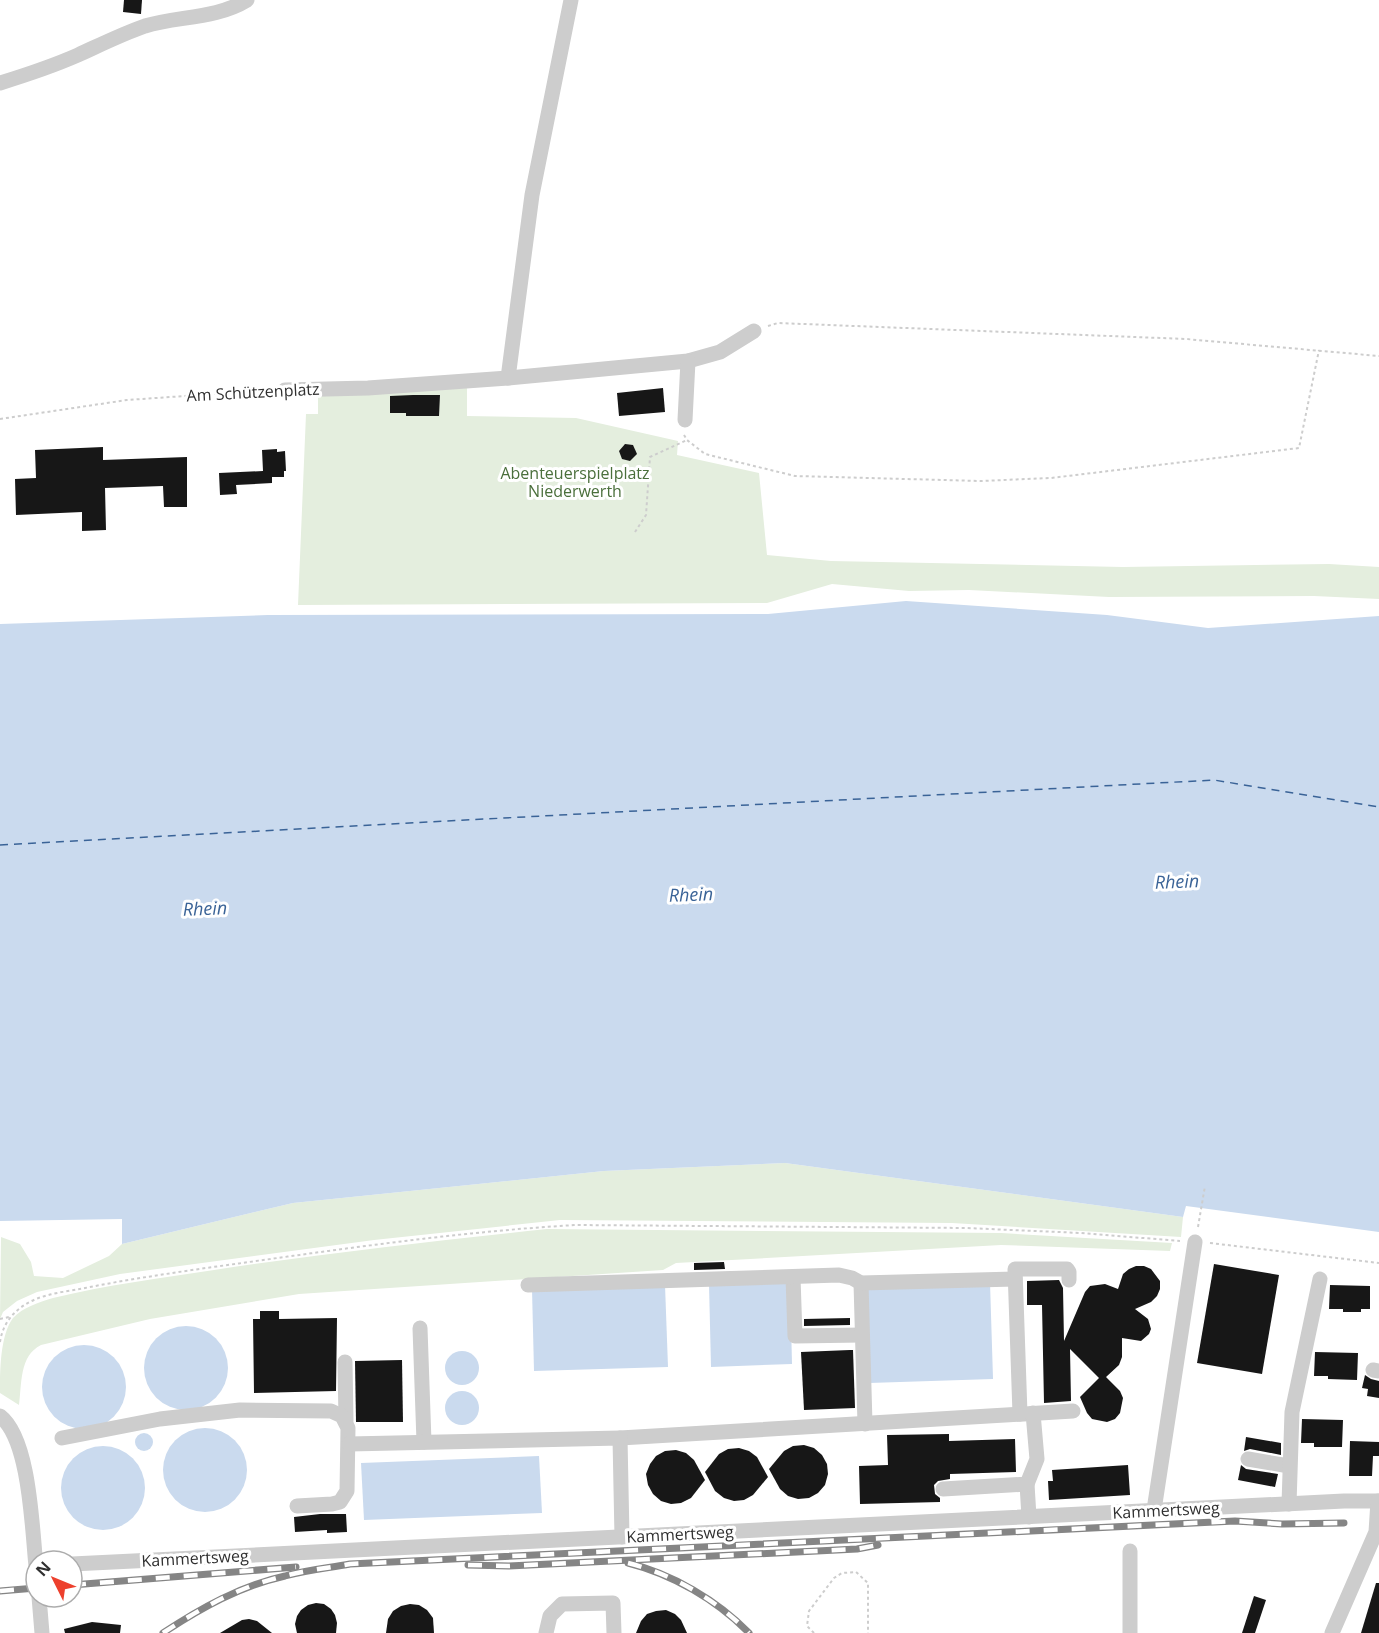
<svg xmlns="http://www.w3.org/2000/svg" width="1379" height="1633" font-family="'Open Sans',sans-serif">
	<rect width="100%" height="100%" fill="#fff"/>
	<g fill="#e4eede">
		<path d="M467,388V416L576,418L678,441L677,455L759,473L767,555L831,561L1123,567L1329,564L1379,567V599L1314,596L1109,597L969,590L909,591L832,584L767,603L298,605L306,414H318V396Z"/>
		<path d="M785,1163L1183,1217L1181,1237L952,1223L560,1220L374,1240L120,1274L37,1292L17,1301L3,1312L0,1319L1,1237L20,1244L31,1262L34,1276L63,1278L109,1256L122,1244L293,1203L604,1171Z"/>
		<path d="M547,1229L1001,1233L1172,1243L1170,1251L1001,1245L676,1263L663,1270L299,1294L150,1319L41,1345C19,1356 22,1384 19,1405L0,1393C0,1372 0,1335 13,1318C23,1307 40,1302 53,1298C106,1285 161,1278 214,1270C325,1253 436,1241 547,1229Z"/>
	</g>
	<g fill="#cadaee">
		<path d="M906,601L1107,615L1208,628L1379,616V1232L1186,1206L1183,1217L785,1163L604,1171L293,1203L122,1244V1219L0,1221V624L268,615L768,614Z"/>
		<path d="M790,1282L792,1364L711,1367L709,1284Z"/>
		<path d="M990,1283L993,1379L869,1383L866,1287Z"/>
		<path d="M665,1285L668,1367L534,1371L532,1289Z"/>
		<circle cx="186" cy="1368" r="42"/>
		<circle cx="84" cy="1387" r="42"/>
		<circle cx="462" cy="1368" r="17"/>
		<circle cx="462" cy="1408" r="17"/>
		<circle cx="205" cy="1470" r="42"/>
		<circle cx="144" cy="1442" r="9"/>
		<circle cx="103" cy="1488" r="42"/>
		<path d="M539,1456L542,1513L364,1520L361,1463Z"/>
	</g>
	<g fill="none" stroke-linecap="round" stroke-linejoin="round">
		<path stroke="#3a6397" stroke-width="1.5" stroke-dasharray="8 6" stroke-linecap="butt" d="M0,845L1214,780L1379,807"/>
	</g>
	<g fill="#171717">
		<path d="M124,0H142L141,14L123,12Z"/>
		<path d="M663,388L665,412L619,416L617,393Z"/>
		<path d="M413,395H440L439,416H406V413H390V396Z"/>
		<path d="M625,444L633,445L637,454L630,461L622,459L619,451Z"/>
		<path d="M103,447V460L187,457V507H164L163,486L105,488L106,530L82,531V512L16,515L15,479L36,478L35,450Z"/>
		<path d="M277,449V452L285,451L286,471H284V477H272V483L236,485L237,494L220,495L219,473L263,471L262,450Z"/>
		<path d="M724,1262L725,1269L694,1270V1263Z"/>
		<path d="M1214,1264L1279,1275L1262,1374L1197,1363Z"/>
		<path d="M1136,1266H1144L1151,1269L1160,1281V1289L1157,1296L1151,1302L1135,1309L1148,1319L1151,1329L1149,1334L1141,1341L1122,1338V1357L1119,1365L1106,1377L1120,1391L1123,1398L1120,1413L1115,1419L1107,1422L1092,1419L1087,1413L1080,1397L1099,1378L1070,1349L1071,1401L1044,1403L1042,1305H1027V1281L1059,1280L1063,1288L1064,1341L1085,1292L1090,1286L1105,1284L1118,1289L1123,1274L1129,1269Z"/>
		<path d="M1330,1285L1370,1286V1309H1361V1312H1343V1309H1329Z"/>
		<path d="M260,1311H279V1319L337,1318L336,1391L254,1393L253,1319H260Z"/>
		<path d="M850,1318V1325L804,1326V1319Z"/>
		<path d="M850,1350H853L855,1408L804,1410L801,1352Z"/>
		<path d="M1315,1352L1358,1353L1357,1380L1328,1379V1376H1314Z"/>
		<path d="M402,1360L403,1422H356L355,1361Z"/>
		<path d="M1365,1375L1371,1379L1379,1381V1398L1367,1396L1368,1389L1362,1388Z"/>
		<path d="M1302,1419L1343,1420L1342,1447H1314V1443H1301Z"/>
		<path d="M949,1434V1441L1015,1439L1016,1472L950,1474V1479L938,1481L934,1485L935,1494L940,1498V1502L860,1504L859,1466L888,1465L887,1435Z"/>
		<path d="M1246,1437L1281,1443V1455L1250,1449L1244,1451Z"/>
		<path d="M1350,1441L1379,1442V1456H1373L1372,1476H1349Z"/>
		<path d="M804,1445L814,1448L822,1455L827,1464L828,1474L825,1485L818,1493L809,1498L798,1499L788,1496L780,1489L769,1469L784,1451L793,1446Z"/>
		<path d="M739,1448L749,1451L757,1457L768,1477L753,1495L744,1500L734,1501L724,1498L715,1491L705,1472L719,1454L728,1449Z"/>
		<path d="M676,1450L686,1453L694,1460L705,1480L691,1498L681,1503L671,1504L661,1501L653,1494L648,1485L646,1474L650,1464L656,1456L665,1451Z"/>
		<path d="M1128,1465L1130,1495L1049,1500L1048,1481H1053L1052,1470Z"/>
		<path d="M1241,1465L1246,1469L1278,1474L1275,1487L1238,1480Z"/>
		<path d="M320,1514H346L347,1532L327,1533V1530L295,1532L294,1517Z"/>
		<path d="M1376,1583H1379V1633H1361Z"/>
		<path d="M1254,1596L1266,1600L1255,1633H1242Z"/>
		<path d="M316,1603L324,1604L331,1609L335,1615L337,1623L336,1633H297L295,1624L297,1616L301,1610L308,1605Z"/>
		<path d="M410,1604L419,1605L427,1610L433,1618L434,1633H386L388,1619L393,1611L401,1606Z"/>
		<path d="M666,1610L675,1614L681,1620L687,1633H636L641,1621L647,1614L656,1611Z"/>
		<path d="M249,1619L257,1621L272,1633H220L242,1620Z"/>
		<path d="M92,1622L121,1625L120,1633H65L64,1629Z"/>
	</g>
	<g fill="none" stroke-linecap="round" stroke-linejoin="round">
		<g stroke="#cdcdcd" stroke-width="2" stroke-dasharray="3 3" stroke-linecap="butt">
			<path d="M768,326L778,323L1186,339L1379,356"/>
			<path d="M0,419L127,400L271,390"/>
			<path d="M684,435L687,440L705,454L795,476L980,481L1051,478L1299,448L1319,350"/>
			<path d="M635,532L646,515L650,457L687,440"/>
			<path d="M1198,1227L1205,1186"/>
			<path d="M1210,1243L1379,1263"/>
			<path d="M0,1319L9,1317"/>
			<path d="M0,1342C3,1321 17,1307 36,1299C51,1293 69,1291 85,1288C125,1280 165,1274 206,1268C329,1251 452,1232 576,1225L966,1228L1081,1233L1180,1241"/>
			<path d="M814,1633L807,1626L809,1611L834,1578L842,1573L856,1572L868,1583V1633"/>
		</g>
		<g stroke="#cdcdcd" stroke-width="15">
			<path d="M0,83C26,75 53,66 78,55C100,45 122,34 145,26C178,16 216,19 247,0"/>
			<path d="M508,378L532,195L571,0"/>
			<path d="M285,390L368,388L508,378L688,361L720,352L754,331"/>
			<path d="M685,420L688,361"/>
			<path d="M793,1277L795,1336L862,1335"/>
			<path d="M861,1283L865,1424"/>
			<path d="M528,1285L839,1275L852,1278L861,1283L1015,1279"/>
			<path d="M420,1328L424,1442"/>
			<path d="M345,1362L346,1421"/>
			<path d="M1373,1370L1379,1371"/>
			<path d="M1020,1414L1015,1269H1067L1069,1272V1280"/>
			<path d="M0,1416C30,1439 32,1529 36,1566"/>
			<path d="M62,1438L160,1419L240,1410L331,1411L342,1416L348,1428L347,1491L340,1502L332,1504L297,1506"/>
			<path d="M620,1438L1073,1411"/>
			<path d="M349,1444L620,1438L622,1537"/>
			<path d="M1248,1459L1289,1466"/>
			<path d="M1027,1484L1029,1517"/>
			<path d="M943,1489L1027,1484L1037,1459L1033,1413"/>
			<path d="M1289,1504L1292,1412L1320,1279"/>
			<path d="M1154,1510L1195,1242"/>
			<path d="M1130,1551V1633"/>
			<path d="M72,1564L1344,1501H1379"/>
			<path d="M39,1597L42,1633"/>
			<path d="M546,1633L550,1616L562,1604L613,1603L614,1633"/>
			<path d="M1332,1633L1376,1532L1378,1501"/>
		</g>
		<defs>
			<g id="rail">
				<path d="M628,1563C672,1574 717,1600 749,1633"/>
				<path d="M468,1565L509,1566L857,1549L878,1545"/>
				<path d="M72,1585L296,1567"/>
				<path d="M0,1591L36,1588"/>
				<path d="M163,1633C201,1608 240,1586 285,1576C306,1570 328,1568 350,1564L1235,1521L1282,1524L1344,1523"/>
			</g>
		</defs>
		<use href="#rail" stroke="#858585" stroke-width="7"/>
		<use href="#rail" stroke="#fff" stroke-width="4.5" stroke-dasharray="14" stroke-linecap="butt"/>
	</g>
	<g text-anchor="middle" stroke-width="6" stroke-linejoin="round" paint-order="stroke">
		<g font-size="16" fill="#303030" stroke="#fff">
			<text transform="translate(253 392) rotate(-3)" y="6">Am Schützenplatz</text>
			<text transform="translate(1166 1510) rotate(-3)" y="6">Kammertsweg</text>
			<text transform="translate(680 1534) rotate(-3)" y="6">Kammertsweg</text>
			<text transform="translate(195 1558) rotate(-3)" y="6">Kammertsweg</text>
		</g>
		<g font-size="16" fill="#4a6f3b" stroke="#fff">
			<text x="575" y="479">Abenteuerspielplatz<tspan x="575" dy="18">Niederwerth</tspan></text>
		</g>
		<g font-size="18" font-style="italic" fill="#3a6397" stroke="#fff">
			<text transform="translate(1177 882) rotate(-2)" y="6">Rhein</text>
			<text transform="translate(691 895) rotate(-2)" y="6">Rhein</text>
			<text transform="translate(205 909) rotate(-2)" y="6">Rhein</text>
		</g>
	</g>
	<g transform="translate(54 1579) rotate(313)"><circle r="28" fill="#ffffff" stroke="#acacac" stroke-width="1.5"/>
	<path d="M0-4.5L10 22L0 15L-10 22Z" fill="#ed402d"/>
	<text y="-9" font-size="16" font-weight="bold" text-anchor="middle" fill="#303030">N</text>
	</g>
</svg>
